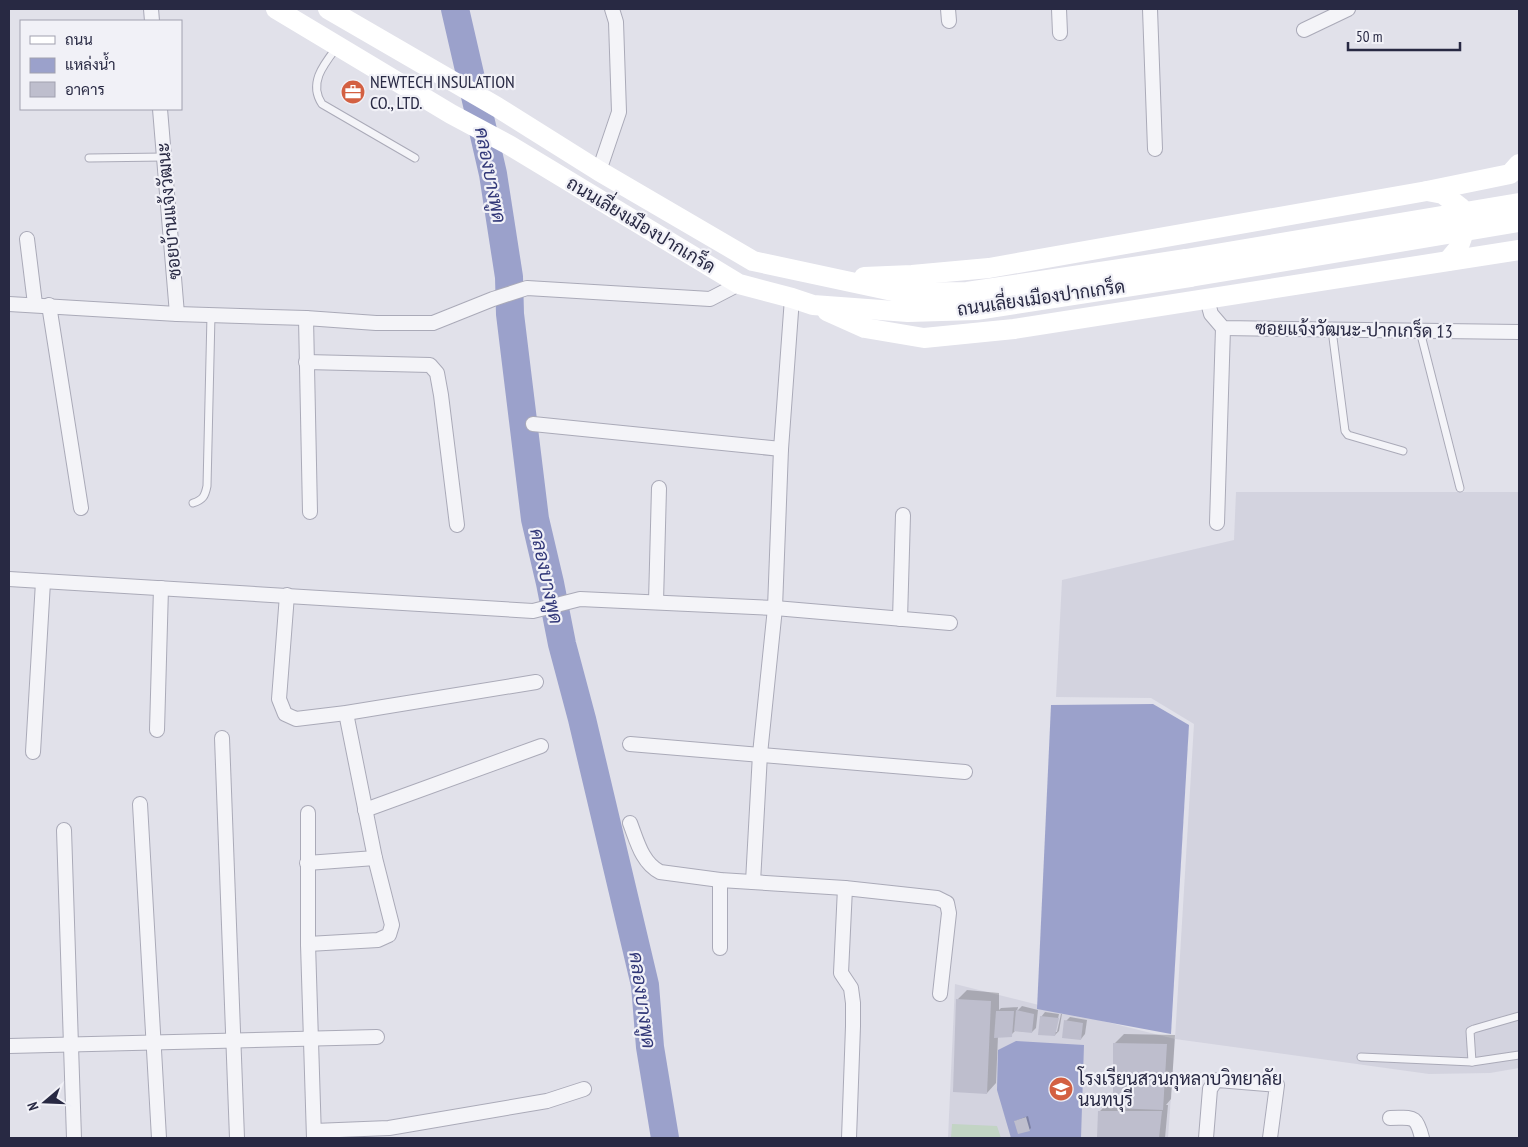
<svg xmlns="http://www.w3.org/2000/svg" width="1528" height="1147" font-family="'PT Sans Narrow',Sarabun,sans-serif">
	<rect width="100%" height="100%" fill="#e1e1ea"/>
	<path fill="#d3d3df" d="M1236,492H1519V1068L1490,1073L1429,1074L1175,1039L1168,1138H948L955,984L1175,1039L1194,724L1151,698L1056,697L1062,580L1234,540Z"/>
	<path fill="#c2d4c4" d="M952,1124L997,1126L1001,1138H951Z"/>
	<g fill="#9ba1cb">
		<path d="M1153,704L1189,725L1171,1034L1037,1009L1051,705Z"/>
		<path d="M1016,1041L1084,1045L1081,1138H1011L997,1090L998,1050Z"/>
	</g>
	<g fill="#0003">
		<path d="M967,990L999,993V1010L1001,1008L1018,1007L1017,1011L1022,1006L1038,1010L1036,1028L1032,1032L1015,1031L1011,1035L998,1036L996,1083L987,1093L958,999Z"/>
		<path d="M1045,1012L1059,1014L1055,1032H1057L1061,1014H1062L1059,1031L1055,1035L1041,1017Z"/>
		<path d="M1070,1017L1087,1020L1085,1034L1081,1039L1066,1021Z"/>
		<path d="M1124,1034L1175,1035L1171,1099L1166,1105H1168L1165,1138H1098L1099,1112L1106,1105H1114V1044Z"/>
		<path d="M1028,1116L1031,1128L1029,1130L1015,1121Z"/>
	</g>
	<g fill="none" stroke-linecap="round" stroke-linejoin="round">
		<path stroke="#9ba1cb" stroke-width="28" d="M455,9L493,174L509,277L510,314L535,519L550,583L562,644L582,719L645,985L650,1047L665,1138"/>
	</g>
	<g fill="#bebecd">
		<path d="M956,999L991,1001L987,1094L953,1092Z"/>
		<path d="M1016,1010L1034,1014L1032,1033L1014,1031Z"/>
		<path d="M996,1011H1014L1012,1037L994,1038Z"/>
		<path d="M1040,1016L1059,1018L1055,1036L1038,1035Z"/>
		<path d="M1064,1020L1083,1023L1081,1040L1062,1038Z"/>
		<path d="M1113,1043L1167,1044L1163,1110L1113,1108Z"/>
		<path d="M1098,1111H1162L1159,1138H1097Z"/>
		<path d="M1026,1117L1030,1131L1018,1134L1014,1121Z"/>
	</g>
	<g fill="none" stroke-linecap="round" stroke-linejoin="round">
		<defs>
			<g id="service">
				<path d="M337,47C324,64 308,83 322,104L415,158"/>
				<path d="M89,158L164,157"/>
				<path d="M1332,330L1345,431L1348,435L1403,451"/>
				<path d="M1420,331L1460,488"/>
				<path d="M193,503C203,500 205,496 207,486L211,315"/>
				<path d="M1361,1057L1472,1062L1519,1055"/>
				<path d="M1472,1062L1470,1031L1474,1029L1519,1016"/>
			</g>
			<g id="minor">
				<path d="M151,9L152,21"/>
				<path d="M948,9L949,21"/>
				<path d="M1059,9L1060,33"/>
				<path d="M1150,9L1155,149"/>
				<path d="M1304,30L1348,9"/>
				<path d="M160,109L177,314"/>
				<path d="M599,171L619,112L616,22L612,9"/>
				<path d="M27,239L35,304"/>
				<path d="M1207,299L1211,314L1223,328L1519,332"/>
				<path d="M9,304L177,314L306,318L376,323H433L493,299L527,288L710,299L739,284"/>
				<path d="M49,305L81,508"/>
				<path d="M306,318L310,512"/>
				<path d="M306,362L430,365L437,373L441,395L457,525"/>
				<path d="M533,424L781,449"/>
				<path d="M1217,523L1223,328"/>
				<path d="M9,579L533,611L580,599L775,608L950,623"/>
				<path d="M287,595L279,699L285,714L296,719L346,713L536,682"/>
				<path d="M656,602L659,488"/>
				<path d="M900,619L903,515"/>
				<path d="M157,730L161,588"/>
				<path d="M222,738L237,1138"/>
				<path d="M630,744L965,772"/>
				<path d="M33,752L43,582"/>
				<path d="M140,804L159,1138"/>
				<path d="M365,810L541,746"/>
				<path d="M308,813V944L314,1138"/>
				<path d="M630,823C637,841 642,863 660,872L720,880L845,888L937,898L947,903L949,913L940,994"/>
				<path d="M64,830L74,1138"/>
				<path d="M307,863L375,858"/>
				<path d="M720,880V948"/>
				<path d="M753,882L760,754L775,608L781,449L792,298"/>
				<path d="M845,888L841,973L851,988L853,1003V1026L849,1138"/>
				<path d="M308,944L378,940L389,935L392,925L375,858L346,713"/>
				<path d="M9,1046L377,1037"/>
				<path d="M1390,1118C1413,1118 1416,1114 1422,1138"/>
				<path d="M314,1131L389,1128L547,1101L584,1089"/>
				<path d="M1206,1138L1210,1089L1214,1083L1218,1080L1277,1085L1270,1138"/>
			</g>
		</defs>
		<use href="#service" stroke="#aaaab8" stroke-width="9"/>
		<use href="#minor" stroke="#aaaab8" stroke-width="16"/>
		<use href="#service" stroke="#f4f4f8" stroke-width="7"/>
		<use href="#minor" stroke="#f4f4f8" stroke-width="14"/>
		<g stroke="#fff" stroke-width="20">
			<path d="M276,9L451,114L509,145L739,284L792,298L813,305L908,312L976,310L1190,277"/>
			<path d="M328,9L497,107L599,171L753,261L902,293L967,292L1186,259"/>
			<path d="M1427,191L1443,194L1461,208L1466,226L1458,249L1448,261"/>
			<path d="M864,277L912,275L989,268L1427,191L1510,174L1519,164"/>
			<path d="M827,311L865,328L924,338L1014,329L1519,250"/>
		</g>
		<g stroke="#fff" stroke-width="20">
			<path d="M1186,259L1519,203"/>
			<path d="M1190,277L1519,222"/>
		</g>
	</g>
	<defs>
		<symbol id="office-disc" viewBox="-11 -11 22 22"><circle r="9.5" fill="#d36042" stroke="#f1f1f7"/><path d="M-6-3h4V-5.5h4V-3h4V5H-6ZM-1-4.5V-3h2v-1.5ZM-6 0V1H6V0Z" fill="#fff"/></symbol>
		<symbol id="school-disc" viewBox="-11 -11 22 22"><circle r="9.5" fill="#d36042" stroke="#f1f1f7"/><path d="M0-5L7-2L0 1L-7-2ZM-4 1L0 2.5L4 1V4Q0 6-4 4Z" fill="#fff"/></symbol>
	</defs>
	<g fill-rule="evenodd">
		<use href="#office-disc" x="339" y="78" width="28" height="28"/>
		<use href="#school-disc" x="1047" y="1075" width="28" height="28"/>
	</g>
	<g text-anchor="middle" stroke-width="4.5" stroke-linejoin="round" paint-order="stroke">
		<g font-size="18" fill="#282943" stroke="#f1f1f7" text-anchor="start">
			<text x="370" y="88">NEWTECH INSULATION<tspan x="370" dy="21">CO., LTD.</tspan></text>
			<text x="1078" y="1085">โรงเรียนสวนกุหลาบวิทยาลัย<tspan x="1078" dy="21">นนทบุรี</tspan></text>
		</g>
		<g font-size="18" fill="#282943" stroke="#f1f1f7">
			<text transform="translate(169 211) rotate(-95)" y="6">ซอยบ้านแจ้งวัฒนะ</text>
			<text transform="translate(641 225) rotate(31)" y="6">ถนนเลี่ยงเมืองปากเกร็ด</text>
			<text transform="translate(1041 298) rotate(-8)" y="6">ถนนเลี่ยงเมืองปากเกร็ด</text>
			<text transform="translate(1354 330) rotate(1)" y="6">ซอยแจ้งวัฒนะ-ปากเกร็ด 13</text>
		</g>
		<g font-size="19" font-style="italic" fill="#313778" stroke="#f1f1f7">
			<text transform="translate(491 175) rotate(79)" y="7">คลองบางพูด</text>
			<text transform="translate(547 576) rotate(78)" y="7">คลองบางพูด</text>
			<text transform="translate(643 1000) rotate(82)" y="7">คลองบางพูด</text>
		</g>
	</g>
	<rect width="1528" height="1147" fill="none" stroke="#282943" stroke-width="20"/>
	<rect x="20" y="20" width="162" height="90" fill="#f1f1f7" stroke="#a1a1af"/>
	<rect x="30" y="36" width="25" height="8" fill="#ffffff" stroke="#a1a1af"/>
	<text x="65" y="45" font-size="15" fill="#282943">ถนน</text>
	<rect x="30" y="58" width="25" height="15" fill="#9ba1cb" stroke="#a1a1af"/>
	<text x="65" y="70" font-size="15" fill="#282943">แหล่งน้ำ</text>
	<rect x="30" y="82" width="25" height="15" fill="#bebecd" stroke="#a1a1af"/>
	<text x="65" y="95" font-size="15" fill="#282943">อาคาร</text>
	<g transform="translate(45 1102) rotate(251)" stroke="#f1f1f7" stroke-width="4" paint-order="stroke">
	<path d="M0-4L9 19L0 12L-9 19Z" fill="#282943"/>
	<text y="-8" font-size="14" font-weight="bold" text-anchor="middle" fill="#282943">N</text>
	</g>
	<path d="M1348 42v8h112v-8" fill="none" stroke="#282943" stroke-width="2.5"/>
	<text x="1356" y="42" font-size="15" fill="#282943" stroke="#f1f1f7" stroke-width="4" paint-order="stroke">50 m</text>
</svg>
